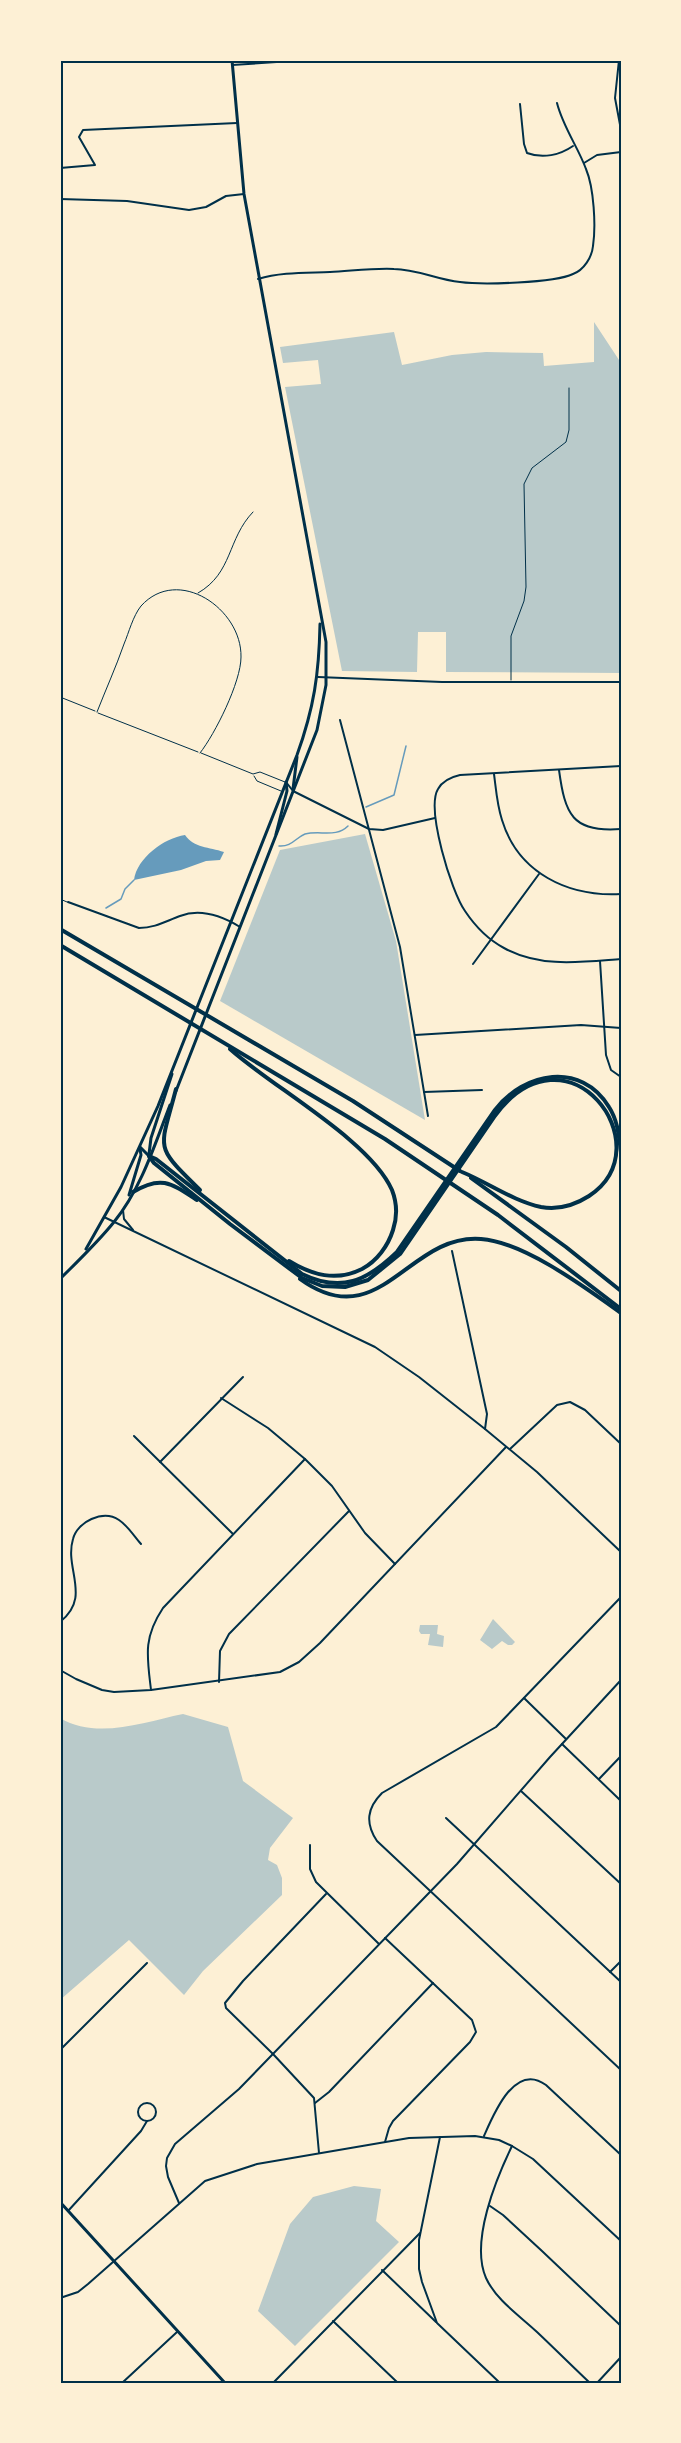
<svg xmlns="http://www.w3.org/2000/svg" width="681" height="2443" font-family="Quicksand,sans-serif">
	<rect width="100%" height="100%" fill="#fdf0d5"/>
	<g fill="#b9caca">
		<path d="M594,322L621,363V673L446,672V632H418L417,672L342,671L285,387L321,384L318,360L283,363L280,347L394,332L402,365L452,355L486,352L543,353L544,366L594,362Z"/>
		<path d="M365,834L396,941L425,1120L220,1001L280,850Z"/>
		<path d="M493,1619L515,1642L512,1645H508L502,1641L492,1649L480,1640Z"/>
		<path d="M420,1625H438L437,1634L444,1636L443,1647L428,1645L430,1634H421L419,1631Z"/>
		<path d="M183,1714L228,1727L243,1781L293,1818L270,1848L268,1860L277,1865L282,1878V1895L203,1971L184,1995L129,1940L60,2000V1718C97,1740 144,1722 183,1714Z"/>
		<path d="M354,2186L381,2189L376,2221L399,2242L295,2346L258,2311L290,2224L313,2197Z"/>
	</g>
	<path fill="#669bbc" d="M185,835C194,848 209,847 224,852L220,860L206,861L181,870L134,880C137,858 164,838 185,835Z"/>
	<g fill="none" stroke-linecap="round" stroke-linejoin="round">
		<g stroke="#669bbc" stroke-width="1.5">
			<path d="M366,807L394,795L406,746"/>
			<path d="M279,846C292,847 295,838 305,834C320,830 336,838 348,826"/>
			<path d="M106,908L121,899L125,889L134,880"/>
		</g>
		<g stroke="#003049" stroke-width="1">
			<path d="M198,593C233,573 227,539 253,512"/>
			<path d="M511,680V636L524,601L526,587L524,484L532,468L566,442L569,430V388"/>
			<path d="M60,697L95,711"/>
			<path d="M97,712C106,689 116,667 124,644C129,632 133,616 141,606C178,565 242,609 241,657C241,682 215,734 200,753"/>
			<path d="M98,713L198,752"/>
			<path d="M201,753L253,774L260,772L285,782"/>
			<path d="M254,776L257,781L281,791"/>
			<path d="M60,899L67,902"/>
		</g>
		<g stroke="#003049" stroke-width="2">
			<path d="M381,60L384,61"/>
			<path d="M619,60L615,98L621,130"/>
			<path d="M232,65L307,60"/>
			<path d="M520,104L524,144L527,153C543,159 560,155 573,146"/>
			<path d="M584,163L597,155L621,152"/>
			<path d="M60,168L95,165L79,137L83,130L237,123"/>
			<path d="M60,199L127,201L189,210L206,207L226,196L244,194"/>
			<path d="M258,279C281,272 306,273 330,272C351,271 373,268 394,269C417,269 437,280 460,282C482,285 554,283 573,274C584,270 592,257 593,246C596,226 594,188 586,169C578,147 563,127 557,103"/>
			<path d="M340,720L400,947L428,1116"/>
			<path d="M621,766L460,775C451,777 443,780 438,789C426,809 451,891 465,911C475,926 489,940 504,948C541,968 581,962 621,959"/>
			<path d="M559,770C565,814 572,833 621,829"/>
			<path d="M494,774C496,789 497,805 502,820C518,873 568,897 621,894"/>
			<path d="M286,782L293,791L369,829L383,830L435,818"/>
			<path d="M68,902L139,928C155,928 166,921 180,916C201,908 222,916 240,927"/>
			<path d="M600,961L606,1055L611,1070L621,1077"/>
			<path d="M473,964L539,874"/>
			<path d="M415,1035L581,1025L621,1028"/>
			<path d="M424,1092L482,1090"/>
			<path d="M452,1251L487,1414L485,1429"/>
			<path d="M221,1398L268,1428L305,1459L332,1486L365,1533L395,1564"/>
			<path d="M134,1436L233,1534"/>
			<path d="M510,1449L557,1405L570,1402L585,1410L621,1444"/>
			<path d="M160,1462L243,1377"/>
			<path d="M621,1597L496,1727L382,1793C367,1808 365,1823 377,1841L621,2070"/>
			<path d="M60,1622C92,1597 64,1569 73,1539C77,1522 103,1509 119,1520C128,1526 134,1536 141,1544"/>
			<path d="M60,1670L76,1679L102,1690L114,1692L151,1690L280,1672L299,1662L320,1643L506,1447"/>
			<path d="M219,1682L220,1651L229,1634L349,1511"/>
			<path d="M151,1690C147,1656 143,1638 163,1608L305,1459"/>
			<path d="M524,1698L566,1739"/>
			<path d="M562,1744L621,1801"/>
			<path d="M599,1779L621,1756"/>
			<path d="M521,1791L621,1884"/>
			<path d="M446,1818L621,1982"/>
			<path d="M310,1845V1869L316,1882L379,1944"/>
			<path d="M385,1938L472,2020L476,2032L470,2042L393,2121L389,2128L385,2142"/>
			<path d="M610,1972L621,1961"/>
			<path d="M60,2050L147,1963"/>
			<path d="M315,2103L329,2092L433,1983"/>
			<circle cx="147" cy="2112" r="9"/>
			<path d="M484,2136C494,2113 515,2062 546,2085L621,2155"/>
			<path d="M440,2137L419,2240V2269L422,2282L437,2323L500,2383"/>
			<path d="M512,2146C496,2179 470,2242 486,2278C496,2300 520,2316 537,2332C555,2349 572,2366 590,2383"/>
			<path d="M319,2153L314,2098L273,2054L226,2008L225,2003L243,1981L326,1894"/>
			<path d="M179,2203L168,2177L166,2166L167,2158L175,2144L239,2089L457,1864L550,1757L621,1680"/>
			<path d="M490,2206L503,2215L542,2251L621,2326"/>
			<path d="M68,2211L141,2131L147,2121"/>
			<path d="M382,2270L436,2322"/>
			<path d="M60,2298L78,2292L88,2284L205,2181L257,2164L409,2138L475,2136L499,2140L512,2146L533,2159L621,2241"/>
			<path d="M333,2321L398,2383"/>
			<path d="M122,2383L177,2332"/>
			<path d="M273,2383L420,2233"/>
			<path d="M597,2383L621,2357"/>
		</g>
		<g stroke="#003049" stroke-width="2">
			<path d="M318,677L442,682H621"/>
			<path d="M123,1210L124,1219L133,1230"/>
			<path d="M104,1217L375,1347L419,1377L485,1429L537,1472L621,1552"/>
		</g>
		<g stroke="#003049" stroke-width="3">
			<path d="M293,789L297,757"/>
			<path d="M276,834L287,791L286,782"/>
			<path d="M176,1091L317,730L326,685V642L244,194L232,60"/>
			<path d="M140,1147L149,1156"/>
			<path d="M149,1154L151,1138L172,1074"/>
			<path d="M129,1195L141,1155L140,1149"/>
			<path d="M86,1249L121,1187L158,1106L297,755C314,708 319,674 320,624"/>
			<path d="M60,1279C78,1261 98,1242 114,1222C141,1189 155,1144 170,1105"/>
			<path d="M60,2202L225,2383"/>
		</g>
		<g stroke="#003049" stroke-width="4">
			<path d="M60,929L353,1101L460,1171"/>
			<path d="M60,945L385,1139L498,1215L621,1309"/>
			<path d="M230,1049C272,1087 370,1140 392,1190C397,1203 397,1218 393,1230C388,1246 377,1261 362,1269C336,1282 312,1275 289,1261"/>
			<path d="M176,1089C160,1151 153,1144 200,1190"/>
			<path d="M149,1156L154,1163L230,1224L302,1278L322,1286L345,1287L368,1280L400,1254L494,1117C567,1017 665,1146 589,1196C575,1205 558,1210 541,1207C513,1201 489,1183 462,1172"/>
			<path d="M149,1156L156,1159L302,1274C341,1293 367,1281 397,1252L495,1110C524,1072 581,1061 609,1107C618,1121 619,1137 621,1152"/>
			<path d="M471,1178L566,1247L621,1291"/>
			<path d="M133,1192C161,1175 171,1183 197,1200"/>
			<path d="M300,1279C380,1337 408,1233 481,1239C524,1242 586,1288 621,1313"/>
		</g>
	</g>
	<rect width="681" height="2443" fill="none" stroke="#fdf0d5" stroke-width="123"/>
	<rect x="62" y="62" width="558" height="2320" fill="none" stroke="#003049" stroke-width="2"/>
</svg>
